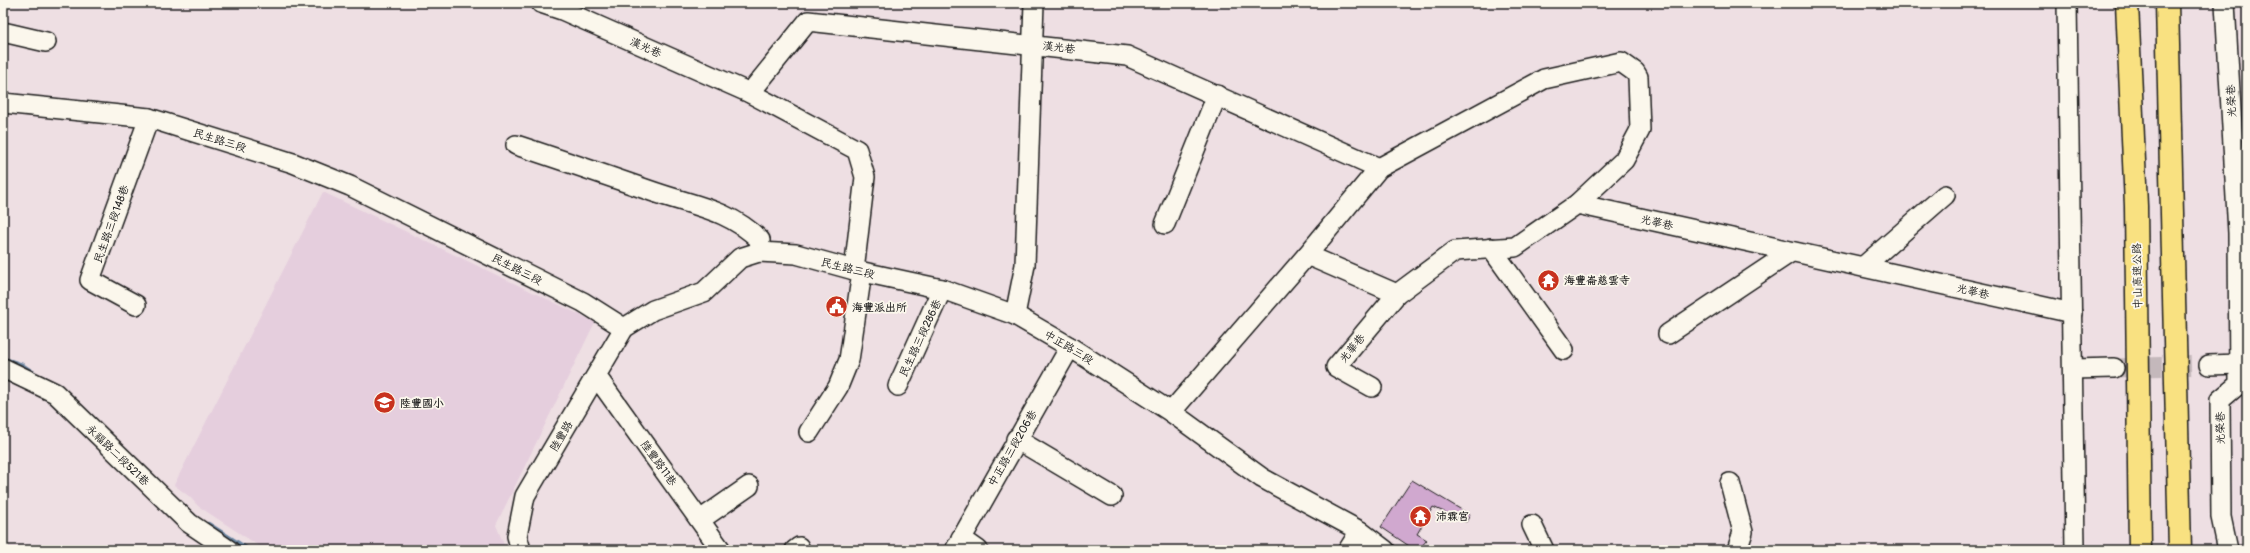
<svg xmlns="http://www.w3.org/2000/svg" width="2250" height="553" font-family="Pangolin,'LXGW WenKai TC',sans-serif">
	<rect width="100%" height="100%" fill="#eedfe3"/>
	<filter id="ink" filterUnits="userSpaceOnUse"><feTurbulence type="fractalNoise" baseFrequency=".025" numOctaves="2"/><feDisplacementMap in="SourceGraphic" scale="8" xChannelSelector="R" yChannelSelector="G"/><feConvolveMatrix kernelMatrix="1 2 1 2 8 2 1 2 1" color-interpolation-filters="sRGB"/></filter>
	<g filter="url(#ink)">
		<path fill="#e5cedd" d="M323,192L595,322L496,525L506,550H265L198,506L190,497L174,485Z"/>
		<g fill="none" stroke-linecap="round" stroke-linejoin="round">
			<g stroke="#6b86a2" stroke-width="4.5">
				<path d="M7,360L22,365L34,373"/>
				<path d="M208,524L249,550"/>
			</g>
		</g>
		<path fill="#d0a8cf" stroke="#1c1c1c" d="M1412,480L1470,515L1466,522L1433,507L1417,534L1427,540L1418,550H1415L1381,527Z"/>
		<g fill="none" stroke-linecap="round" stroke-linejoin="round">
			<path stroke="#c4b8bb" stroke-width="19" stroke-dasharray="19 10" stroke-linecap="butt" d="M2114,368L2209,365"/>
			<defs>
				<g id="minor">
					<path d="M541,3L562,10L750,93L857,150L865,177L854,270"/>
					<path d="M2067,3L2075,550"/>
					<path d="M2225,3L2238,233L2239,384L2220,400L2221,517L2228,550"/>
					<path d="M3,32L46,42"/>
					<path d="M750,93L808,21L1127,56L1379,168"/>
					<path d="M3,103L149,118L293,163L350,186L583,302L624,328"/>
					<path d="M516,145C562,160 608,176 654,192C694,206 728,209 760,240L759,252"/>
					<path d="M1165,224L1217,95"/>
					<path d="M1491,248L1564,350"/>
					<path d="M1307,255L1397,294"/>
					<path d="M1864,266L1945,195"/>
					<path d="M136,305L90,280L149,118"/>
					<path d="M1015,315L1025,265L1034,3"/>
					<path d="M1668,334L1791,252"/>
					<path d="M2209,365L2239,364"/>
					<path d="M3,368L55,393L189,523L229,550"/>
					<path d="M2073,369L2114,368"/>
					<path d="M597,377L721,550"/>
					<path d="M898,386L942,289"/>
					<path d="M1372,387L1336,367L1397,294L1455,251L1515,247L1577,204L2072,313"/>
					<path d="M1171,412L1307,255L1379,168L1544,79L1621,62L1635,72L1638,77L1640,130L1624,160L1577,204"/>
					<path d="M809,432L838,387L849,360L862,272"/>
					<path d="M1016,439L1112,496"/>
					<path d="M1730,483L1743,532L1737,550"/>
					<path d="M700,520L749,486"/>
					<path d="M1532,525L1544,550"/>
					<path d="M961,538L978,550"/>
					<path d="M521,550L517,536L525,496L624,328L653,310L704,292L740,258L759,252L796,254L854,270L942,289L1015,315L1070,347L1171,412L1262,478L1360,531L1385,550"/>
					<path d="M795,550L799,547"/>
					<path d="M955,550L1070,347"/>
					<path d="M1348,550L1360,531"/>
				</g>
				<g id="highway">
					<path d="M2127,3L2136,206L2140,550"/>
					<path d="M2167,3L2180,550"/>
				</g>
			</defs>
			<use href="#minor" stroke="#1c1c1c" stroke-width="22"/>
			<use href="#highway" stroke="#1c1c1c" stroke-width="25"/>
			<use href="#minor" stroke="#fbf7ec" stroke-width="19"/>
			<use href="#highway" stroke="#f9e181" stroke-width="22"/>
		</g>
	</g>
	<defs>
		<symbol id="temple-disc" viewBox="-11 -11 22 22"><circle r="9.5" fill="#c8321e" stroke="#fbf7ec"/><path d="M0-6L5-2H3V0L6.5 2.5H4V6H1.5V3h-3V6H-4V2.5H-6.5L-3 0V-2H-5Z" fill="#fff"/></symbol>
		<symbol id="civic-disc" viewBox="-11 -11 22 22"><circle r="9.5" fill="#c8321e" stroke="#fbf7ec"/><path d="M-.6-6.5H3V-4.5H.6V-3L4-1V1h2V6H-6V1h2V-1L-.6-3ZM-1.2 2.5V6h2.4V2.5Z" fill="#fff"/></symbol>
		<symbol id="school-disc" viewBox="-11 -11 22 22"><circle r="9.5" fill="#c8321e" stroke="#fbf7ec"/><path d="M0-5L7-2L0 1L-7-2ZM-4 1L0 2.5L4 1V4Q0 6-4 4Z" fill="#fff"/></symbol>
	</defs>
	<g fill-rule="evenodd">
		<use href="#temple-disc" x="1536" y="268" width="25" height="25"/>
		<use href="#civic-disc" x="824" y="294" width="25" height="25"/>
		<use href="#school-disc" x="372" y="390" width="25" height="25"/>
		<use href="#temple-disc" x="1408" y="504" width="25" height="25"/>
	</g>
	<g text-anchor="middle" stroke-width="3.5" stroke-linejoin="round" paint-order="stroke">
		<g font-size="11" fill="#1c1c1c" stroke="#fbf7ec">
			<text transform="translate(646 47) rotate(24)" y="4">漢光巷</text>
			<text transform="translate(1059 47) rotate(7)" y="4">漢光巷</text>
			<text transform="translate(2231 101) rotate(-93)" y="4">光榮巷</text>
			<text transform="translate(220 140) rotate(17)" y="4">民生路三段</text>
			<text transform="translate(1657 222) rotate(13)" y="4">光華巷</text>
			<text transform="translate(111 224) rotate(-70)" y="4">民生路三段148巷</text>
			<text transform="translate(848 268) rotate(14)" y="4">民生路三段</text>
			<text transform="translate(517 269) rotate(27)" y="4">民生路三段</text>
			<text transform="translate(2137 276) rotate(-91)" y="4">中山高速公路</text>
			<text transform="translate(1973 291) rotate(13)" y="4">光華巷</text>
			<text transform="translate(920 338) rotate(-65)" y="4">民生路三段286巷</text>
			<text transform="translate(1069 347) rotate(31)" y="4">中正路三段</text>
			<text transform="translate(1352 348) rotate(-50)" y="4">光華巷</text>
			<text transform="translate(2220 428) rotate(-91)" y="4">光榮巷</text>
			<text transform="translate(561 436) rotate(-59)" y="4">陸豐路</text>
			<text transform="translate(1012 448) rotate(-60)" y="4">中正路三段206巷</text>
			<text transform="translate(118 455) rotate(44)" y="4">永福路二段521巷</text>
			<text transform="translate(659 463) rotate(54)" y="4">陸豐路11巷</text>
		</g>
		<g font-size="11" font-weight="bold" fill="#1c1c1c" stroke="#fbf7ec" text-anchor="start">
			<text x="1564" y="284">海豐崙慈雲寺</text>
			<text x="852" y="311">海豐派出所</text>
			<text x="400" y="407">陸豐國小</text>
			<text x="1436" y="520">沛霖宮</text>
		</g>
	</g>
	<rect width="2250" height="553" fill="none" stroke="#fbf7ec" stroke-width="16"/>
	<rect x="8" y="8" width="2234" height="537" fill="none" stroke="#1c1c1c" stroke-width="1.5" filter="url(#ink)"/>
</svg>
